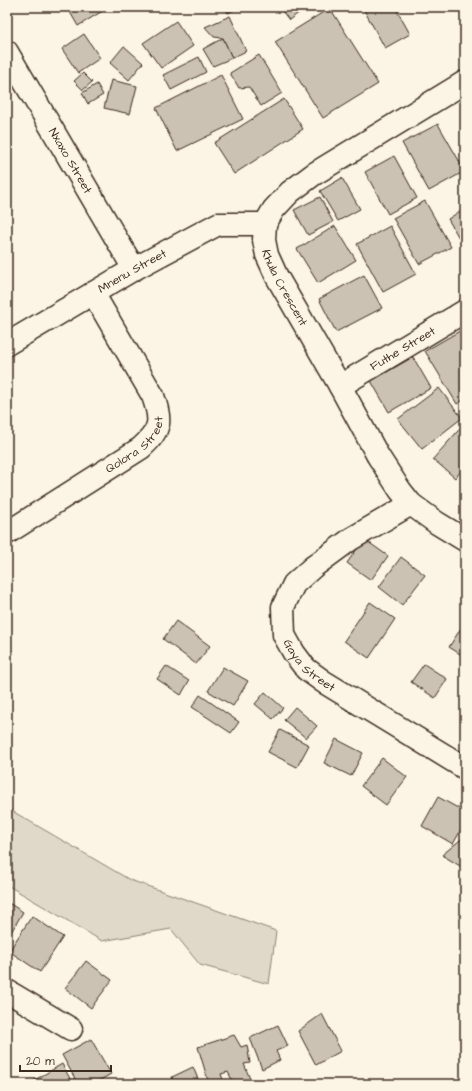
<svg xmlns="http://www.w3.org/2000/svg" width="472" height="1091" font-family="'Architects Daughter',sans-serif">
	<rect width="100%" height="100%" fill="#fcf5e5"/>
	<filter id="ink" filterUnits="userSpaceOnUse"><feTurbulence type="fractalNoise" baseFrequency=".025" numOctaves="2"/><feDisplacementMap in="SourceGraphic" scale="8" xChannelSelector="R" yChannelSelector="G"/><feConvolveMatrix kernelMatrix="1 2 1 2 8 2 1 2 1" color-interpolation-filters="sRGB"/></filter>
	<g filter="url(#ink)">
		<path fill="#e0d8c8" stroke="#8e8173" d="M7,808L130,880L276,931L269,984L200,965L171,929L102,941L7,885Z"/>
		<g fill="#ccc2b3" stroke="#3b2a1e">
			<path d="M67,7H109L78,26Z"/>
			<path d="M224,7H240L228,13Z"/>
			<path d="M279,7H302L304,9L289,20Z"/>
			<path d="M369,7H395L410,34L385,48L364,10Z"/>
			<path d="M330,8L378,84L323,118L275,42Z"/>
			<path d="M230,16L246,51L232,58L223,38L214,37L205,27Z"/>
			<path d="M176,21L193,46L161,68L143,43Z"/>
			<path d="M84,34L100,58L78,73L62,49Z"/>
			<path d="M223,38L232,58L213,66L203,49Z"/>
			<path d="M124,46L143,63L129,80L110,63Z"/>
			<path d="M259,55L282,93L261,106L249,87L239,88L230,73Z"/>
			<path d="M199,57L206,72L171,90L163,75Z"/>
			<path d="M83,73L92,82L83,90L74,81Z"/>
			<path d="M221,75L243,119L177,151L156,108Z"/>
			<path d="M111,80L137,86L130,114L104,108Z"/>
			<path d="M97,84L103,95L88,104L82,93Z"/>
			<path d="M284,99L303,129L234,174L214,143Z"/>
			<path d="M438,124L465,171L429,191L402,143Z"/>
			<path d="M394,156L417,198L388,214L365,172Z"/>
			<path d="M342,178L360,209L338,221L320,191Z"/>
			<path d="M320,197L333,222L308,235L294,210Z"/>
			<path d="M425,201L451,247L419,264L393,218Z"/>
			<path d="M465,208V241L462,243L448,219Z"/>
			<path d="M335,226L356,260L318,283L297,249Z"/>
			<path d="M390,226L416,274L383,292L357,244Z"/>
			<path d="M364,275L382,308L336,332L319,299Z"/>
			<path d="M465,328V399L457,404L425,351Z"/>
			<path d="M413,357L431,388L389,412L371,381Z"/>
			<path d="M439,388L462,418L422,449L398,419Z"/>
			<path d="M465,423V467L455,478L433,459Z"/>
			<path d="M364,539L388,556L371,580L347,563Z"/>
			<path d="M401,557L425,575L402,605L379,587Z"/>
			<path d="M370,602L395,619L369,658L344,641Z"/>
			<path d="M176,621L210,646L196,664L163,639Z"/>
			<path d="M465,622V657L449,647Z"/>
			<path d="M424,664L447,679L435,698L411,682Z"/>
			<path d="M166,666L189,681L181,695L157,679Z"/>
			<path d="M223,667L248,681L233,706L208,691Z"/>
			<path d="M265,692L283,708L273,719L255,704Z"/>
			<path d="M200,695L239,722L231,733L192,707Z"/>
			<path d="M295,707L317,726L306,738L284,720Z"/>
			<path d="M280,730L309,745L297,767L268,752Z"/>
			<path d="M336,739L363,753L351,776L324,763Z"/>
			<path d="M382,758L407,777L386,805L361,786Z"/>
			<path d="M438,797L465,812V823L453,844L422,826Z"/>
			<path d="M465,836V869L442,855Z"/>
			<path d="M7,902L23,912L7,939Z"/>
			<path d="M32,916L63,937L40,972L9,951Z"/>
			<path d="M86,961L112,980L91,1008L65,988Z"/>
			<path d="M322,1014L341,1051L316,1065L298,1031Z"/>
			<path d="M278,1025L288,1046L276,1051L280,1060L262,1069L250,1038Z"/>
			<path d="M234,1035L241,1047L247,1045L250,1063L244,1064L250,1079L233,1082L228,1072L221,1074L223,1080L213,1084H209L198,1047Z"/>
			<path d="M91,1039L111,1074L93,1084H78L62,1055Z"/>
			<path d="M62,1064L73,1084H28Z"/>
			<path d="M193,1067L200,1084H174L172,1077Z"/>
		</g>
		<g fill="none" stroke-linecap="round" stroke-linejoin="round">
			<defs>
				<g id="minor">
					<path id="s1" d="M7,52L134,269"/>
					<path id="s2" d="M465,82L314,174L290,192L274,209L265,224L264,240L267,255L277,277L340,386L378,456L400,490L411,504L437,523L465,540"/>
					<path id="s3" d="M7,344L134,269L218,224H265"/>
					<path id="s4" d="M340,386L465,311"/>
					<path id="s5" d="M411,504L351,539L313,567L294,584L283,607L284,635L294,653L306,669L324,682L465,768"/>
					<path id="s6" d="M7,533L141,448C161,430 162,421 153,396L93,293"/>
					<path d="M7,991L71,1029"/>
				</g>
			</defs>
			<use href="#minor" stroke="#3b2a1e" stroke-width="25"/>
			<use href="#minor" stroke="#fcf5e5" stroke-width="22"/>
		</g>
	</g>
	<g text-anchor="middle" stroke-width="3" stroke-linejoin="round" paint-order="stroke">
		<g font-size="12" fill="#3b2a1e" stroke="#fcf5e5">
			<text dy="4" stroke="none"><textPath href="#s1" startOffset="126">Nxaxo Street</textPath></text>
			<text dy="4" stroke="none"><textPath href="#s3" startOffset="145">Mnenu Street</textPath></text>
			<text dy="4" stroke="none"><textPath href="#s2" startOffset="316">Khula Crescent</textPath></text>
			<text dy="4" stroke="none"><textPath href="#s4" startOffset="73">Futhe Street</textPath></text>
			<text dy="4" stroke="none"><textPath href="#s6" startOffset="157">Qolora Street</textPath></text>
			<text dy="4" stroke="none"><textPath href="#s5" startOffset="236">Gaya Street</textPath></text>
		</g>
	</g>
	<rect width="472" height="1091" fill="none" stroke="#fcf5e5" stroke-width="24"/>
	<rect x="12" y="12" width="448" height="1067" fill="none" stroke="#3b2a1e" stroke-width="1.5" filter="url(#ink)"/>
	<path d="M20 1065v6h91v-6" fill="none" stroke="#3b2a1e" stroke-width="2"/>
	<text x="26" y="1065" font-size="12" fill="#3b2a1e" stroke="#fcf5e5" stroke-width="3" paint-order="stroke">20 m</text>
</svg>
